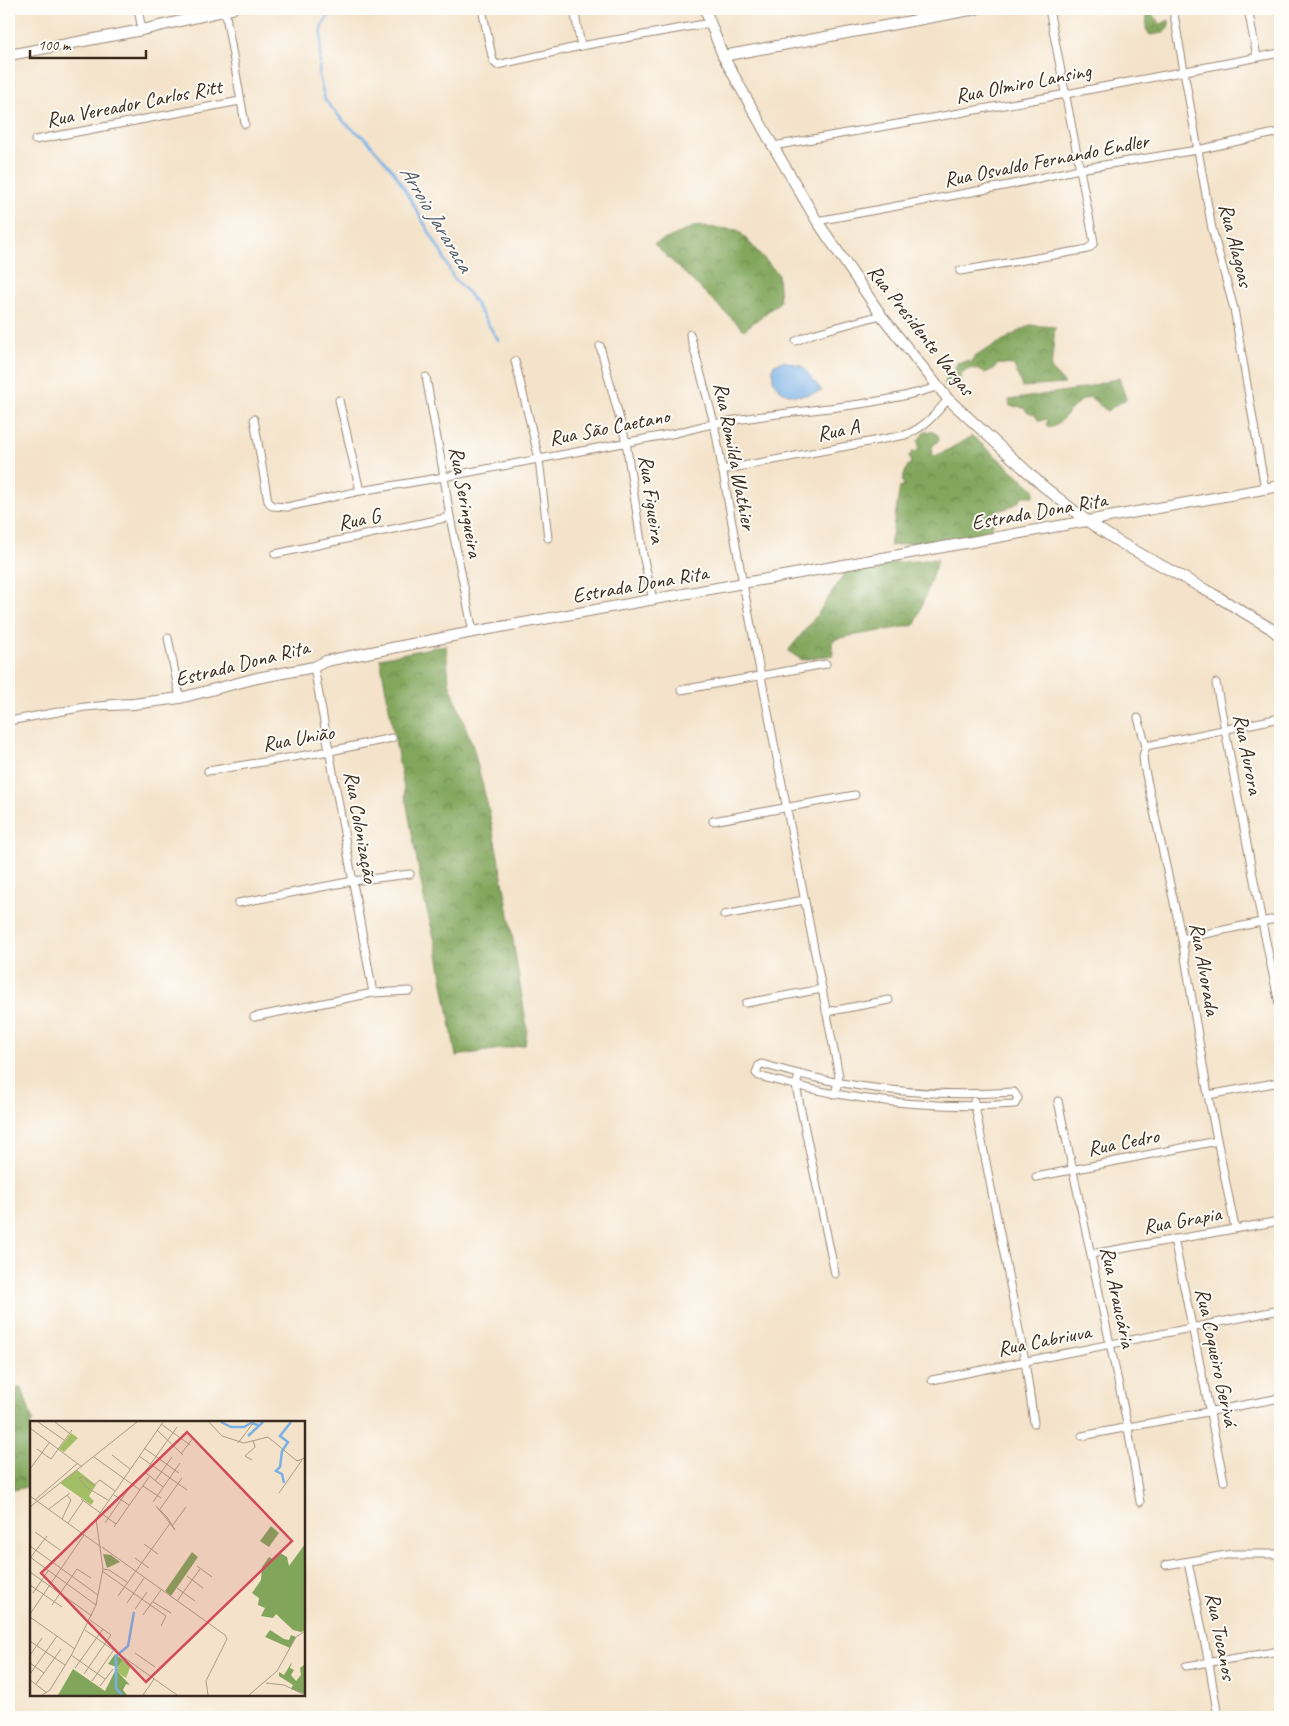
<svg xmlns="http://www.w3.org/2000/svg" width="1289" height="1726" font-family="Caveat,sans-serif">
	<defs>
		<pattern id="forest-crowns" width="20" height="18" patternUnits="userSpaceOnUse" patternTransform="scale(1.25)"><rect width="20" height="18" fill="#81a65b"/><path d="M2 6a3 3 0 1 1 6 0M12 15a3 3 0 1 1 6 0" fill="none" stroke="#6b874b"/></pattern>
	</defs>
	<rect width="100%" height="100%" fill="#fdfcf7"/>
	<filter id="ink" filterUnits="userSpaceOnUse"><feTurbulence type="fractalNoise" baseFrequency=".02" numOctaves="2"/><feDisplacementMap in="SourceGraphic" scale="10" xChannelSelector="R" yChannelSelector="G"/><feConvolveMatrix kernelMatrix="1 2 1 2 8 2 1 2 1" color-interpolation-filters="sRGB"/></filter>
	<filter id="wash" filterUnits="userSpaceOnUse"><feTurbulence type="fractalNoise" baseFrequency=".0096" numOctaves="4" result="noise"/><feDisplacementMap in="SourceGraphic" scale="20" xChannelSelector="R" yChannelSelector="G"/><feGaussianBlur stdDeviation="1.12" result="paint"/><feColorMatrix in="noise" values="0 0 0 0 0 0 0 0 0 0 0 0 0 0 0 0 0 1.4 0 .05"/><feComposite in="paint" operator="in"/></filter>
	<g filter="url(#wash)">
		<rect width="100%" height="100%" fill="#f4e3ca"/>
		<g fill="url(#forest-crowns)" stroke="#5e683c">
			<path d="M1151,13L1161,24L1169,20V25L1164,33L1150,35L1146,29L1147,16Z"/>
			<path d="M696,226L738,230L778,274L780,302L744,330L654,244Z"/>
			<path d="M1030,325L1055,327L1051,369L1065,384L1022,387L1014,365L998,364L994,369L985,373L973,368L962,372L960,381L963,386L959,389L953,386L950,389L944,383L946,381V373L956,375L955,369L957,363L967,361L973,363L972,360L974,357Z"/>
			<path d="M1119,378L1126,399L1107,411L1090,397C1070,402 1066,423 1049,428L1046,424L1048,421L1046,419L1039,421L1035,415L1028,413L1025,409L1018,406L1014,407L1010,406L1009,400L1080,389Z"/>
			<path d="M925,431L933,432L938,435L939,440L932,447L933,456L939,455L972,436L1034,489V496H1022C1018,508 1002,509 991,513L994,517L992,530L989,533L890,546L900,487L904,485L902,480L908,465L911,464L909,456L912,452L918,451L919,446L918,441Z"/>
			<path d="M938,559L915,625L839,638L832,641L833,655L802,660L788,651L817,615L849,567Z"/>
			<path d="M446,645L449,682L473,747L489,811L507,902L527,1029L525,1045L456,1056L437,949L424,899L380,658Z"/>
			<path d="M22,1388L33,1422H31V1441L29,1448L31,1455V1486L9,1491V1389Z"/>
		</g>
		<path fill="#78b0e8" stroke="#5a6d83" d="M784,361L802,366L822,391C814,393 803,397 794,395C777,393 769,380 774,364Z"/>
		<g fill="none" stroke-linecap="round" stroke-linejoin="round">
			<path stroke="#78b0e8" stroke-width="2.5" d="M333,9L322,26L319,75L325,100L345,123L367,140L395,173L442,254L453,277L470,295L498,340"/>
		</g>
	</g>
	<g filter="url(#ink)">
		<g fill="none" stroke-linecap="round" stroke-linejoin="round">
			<defs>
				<g id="street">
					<path d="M138,9L142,30"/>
					<path d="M482,9L493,61L497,65L581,46L710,23"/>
					<path d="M574,9L581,46"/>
					<path d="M1173,9L1212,229L1234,309L1265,489"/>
					<path d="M1248,9L1257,57"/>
					<path d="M225,10L245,124"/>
					<path d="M35,140L240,101"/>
					<path d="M773,146L1066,94L1280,53"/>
					<path d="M817,221L1009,185L1079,169L1197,150L1280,132"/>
					<path d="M960,271L1077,251C1085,250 1091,249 1094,242L1049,9"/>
					<path d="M690,334L714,423L743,584L839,1076L835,1095"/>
					<path d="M796,341L812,334L881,315"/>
					<path d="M600,346L626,442L643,555L653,600"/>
					<path d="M515,361L539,459L548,538"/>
					<path d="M426,377L444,477L450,517L473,632"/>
					<path d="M339,400L360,491"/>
					<path d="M254,419L268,501L272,506L287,507L360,491L444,477L676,433C688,430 701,426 713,424C787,409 865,410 937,387"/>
					<path d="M722,470L905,435C924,428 935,415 948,399"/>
					<path d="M275,554L450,517"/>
					<path d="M168,638L180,698"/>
					<path d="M314,667L373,993"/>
					<path d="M1216,683L1262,922L1280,1009"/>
					<path d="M681,690L826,664"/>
					<path d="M1138,718L1146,746L1143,756L1144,766L1182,939L1208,1095L1235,1228"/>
					<path d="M9,721L85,707L111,705"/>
					<path d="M1146,746L1280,718"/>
					<path d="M208,771L330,751L392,738"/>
					<path d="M713,821L855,795"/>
					<path d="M238,903L353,881L410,874"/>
					<path d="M724,915L804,900"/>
					<path d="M1182,939L1280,918"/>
					<path d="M746,1003L822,989"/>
					<path d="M826,1012L889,1000"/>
					<path d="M254,1017L373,993L410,991"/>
					<path d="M762,1064C845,1089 928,1098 1014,1092L1018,1098L1015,1104C927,1110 843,1100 759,1076L756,1073L759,1065Z"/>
					<path d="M799,1075L796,1086L835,1274"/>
					<path d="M1208,1095L1280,1082"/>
					<path d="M974,1101L1025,1361L1034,1423"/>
					<path d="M1058,1101L1128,1428L1140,1502"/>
					<path d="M1036,1177L1217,1141"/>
					<path d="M1174,1239L1224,1481"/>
					<path d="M1091,1254L1280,1221"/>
					<path d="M932,1380L1280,1310"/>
					<path d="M1082,1436L1280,1398"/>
					<path d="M1188,1562L1209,1663L1218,1717"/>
					<path d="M1166,1565L1232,1554H1280"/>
					<path d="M1186,1666L1280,1651"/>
				</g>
				<g id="secondary">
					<path d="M705,9L723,56L773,146L817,221L881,315L948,399L1043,486L1087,521L1119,542L1213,594L1270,628L1280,636"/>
					<path d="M9,55L142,30L232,9"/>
					<path d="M723,56L976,9"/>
					<path d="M111,705L133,704L180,698L257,678L314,667L326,661L473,632L1280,486"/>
				</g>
			</defs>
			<use href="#street" stroke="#988674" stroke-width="9"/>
			<use href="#secondary" stroke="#988674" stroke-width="12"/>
			<use href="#street" stroke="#fff" stroke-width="7"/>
			<use href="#secondary" stroke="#fff" stroke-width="10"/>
		</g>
	</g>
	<g text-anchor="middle" stroke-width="4" stroke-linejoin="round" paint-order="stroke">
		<g font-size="21" fill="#3b2a1e" stroke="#fdfcf7">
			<text transform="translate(1023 83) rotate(-11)" y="7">Rua Olmiro Lansing</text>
			<text transform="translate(134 103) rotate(-11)" y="7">Rua Vereador Carlos Ritt</text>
			<text transform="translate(1046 160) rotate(-11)" y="7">Rua Osvaldo Fernando Endler</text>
			<text transform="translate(1236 245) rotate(76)" y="7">Rua Alagoas</text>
			<text transform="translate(921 330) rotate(52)" y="7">Rua Presidente Vargas</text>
			<text transform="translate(609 427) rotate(-11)" y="7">Rua São Caetano</text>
			<text transform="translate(838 430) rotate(-11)" y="7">Rua A</text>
			<text transform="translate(735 456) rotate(79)" y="7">Rua Romilda Wathier</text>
			<text transform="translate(652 499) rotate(82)" y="7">Rua Figueira</text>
			<text transform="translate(466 502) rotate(80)" y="7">Rua Seringueira</text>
			<text transform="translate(1039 511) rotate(-10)" y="7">Estrada Dona Rita</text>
			<text transform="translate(359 519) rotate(-11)" y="7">Rua G</text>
			<text transform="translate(640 584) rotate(-10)" y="7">Estrada Dona Rita</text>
			<text transform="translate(242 663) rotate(-14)" y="7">Estrada Dona Rita</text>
			<text transform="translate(298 738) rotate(-10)" y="7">Rua União</text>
			<text transform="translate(1248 754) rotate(79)" y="7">Rua Aurora</text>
			<text transform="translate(361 827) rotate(80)" y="7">Rua Colonização</text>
			<text transform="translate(1205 969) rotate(80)" y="7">Rua Alvorada</text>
			<text transform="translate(1123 1142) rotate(-11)" y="7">Rua Cedro</text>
			<text transform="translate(1182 1220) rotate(-10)" y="7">Rua Grapia</text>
			<text transform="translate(1118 1297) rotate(78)" y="7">Rua Araucária</text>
			<text transform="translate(1044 1340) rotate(-11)" y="7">Rua Cabriuva</text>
			<text transform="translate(1217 1357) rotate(78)" y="7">Rua Coqueiro Gerivá</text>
			<text transform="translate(1221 1636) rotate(79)" y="7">Rua Tucanos</text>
		</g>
		<g font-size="22" font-style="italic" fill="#505965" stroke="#fdfcf7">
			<text transform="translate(437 218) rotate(59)" y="8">Arroio Jararaca</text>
		</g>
	</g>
	<g transform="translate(30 1421)">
		<rect width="275" height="275" fill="#f4e3ca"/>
		<path d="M241,105L249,112L239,126L230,120ZM275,123V209L271,211L263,209L246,193L243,197L231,195L235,187L228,184L229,177L222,172L231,159L232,146L239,136L244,139L250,132L257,136L259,145ZM162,131L168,136L141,175L135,170ZM73,133L81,134L90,141L77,147ZM240,209L254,218L259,219L261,214L266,216L260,227L235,216ZM85,233L93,239L86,249L100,264L96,263L93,269L97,274H28L43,248L75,270L87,246L78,243ZM262,241L260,247L264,249L261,254L266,260L271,254L270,247L275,243V273L261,268L263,264L249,255V251L254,254Z" fill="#81a65b"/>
		<path d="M41,12L48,17L34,31L29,28ZM47,49L66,64L59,75L64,80L61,84L30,62ZM93,239L101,244L96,257L86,250Z" fill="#a2bf66"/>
		<path fill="none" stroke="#78b0e8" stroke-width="2.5" d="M191,1L201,6H214L221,2L228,4M218,15L233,1M254,62L252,53L246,50L250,46L252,30L258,21L250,15L261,1M92,274L86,267V235L98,225L104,191"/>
		<path fill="none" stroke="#aa9985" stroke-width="1" d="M8,1L34,19M25,1L39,12M179,1L192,15L214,22L238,16L267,40L275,37M131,3L160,24M0,7L52,46M127,9L153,34M208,22L224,1M114,27L149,52M7,28L21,38L42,9M151,33L163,17M82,34L100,48M109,35L157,69M64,36L110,69M222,39L215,35L225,26L223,19M0,48L19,22M125,60L142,36M113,65L131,77M133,66L115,51L147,6M249,72L272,39M84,74L99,84M0,75L71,126M51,78L86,103M5,79L48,42M78,79L56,66L49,57L53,56L64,64L70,59L85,70M123,81L150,42M126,85L137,96L145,109L136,97ZM0,86L107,1M19,88L40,72M130,88L152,57M32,98L41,79L37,74M38,102L53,80M75,102L102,63M142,105L156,86M84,106L119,56M5,111L30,129M114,123L128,133M0,125L68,174M72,126L195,214L197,218L176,260L178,274M0,136L66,184M0,137L17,115M105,137L119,147M167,145L182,156M73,148L79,149L97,161M72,150L136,195L131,205M0,151L62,195M157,155L173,167M0,164L32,186M147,167L165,180M3,172L18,150M88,175L141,101M147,180L170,148M123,181L141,192M97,182L114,157M22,184L47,148L61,157M105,188L117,171M0,193L54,114M113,194L131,169M0,196L45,228M55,209L147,274M0,220L35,244M105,232L125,246M0,234L12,217M41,234L75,258M0,242L14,252M45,247L73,208M0,253L27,215M54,253L81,214L60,199M0,259L17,272M62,260L83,230M236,262L254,264L275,274M6,263L31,228M70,265L83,248M12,274L20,269L42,233L66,184L73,148L66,98L133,1M113,274L124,258M219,274L247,250L266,216L275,210"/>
		<path fill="#d1495b" fill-opacity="0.15" stroke="#d1495b" stroke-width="2.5" d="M157,11L262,120L116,261L11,152Z"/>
		<rect width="275" height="275" fill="none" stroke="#3b2a1e" stroke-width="2.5"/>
	</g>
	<rect width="1289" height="1726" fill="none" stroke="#fdfcf7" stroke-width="30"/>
	<path d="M30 50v8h116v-8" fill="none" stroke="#3b2a1e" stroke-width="2.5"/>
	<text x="38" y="50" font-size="15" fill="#3b2a1e" stroke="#fdfcf7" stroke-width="4" paint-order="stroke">100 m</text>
</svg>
